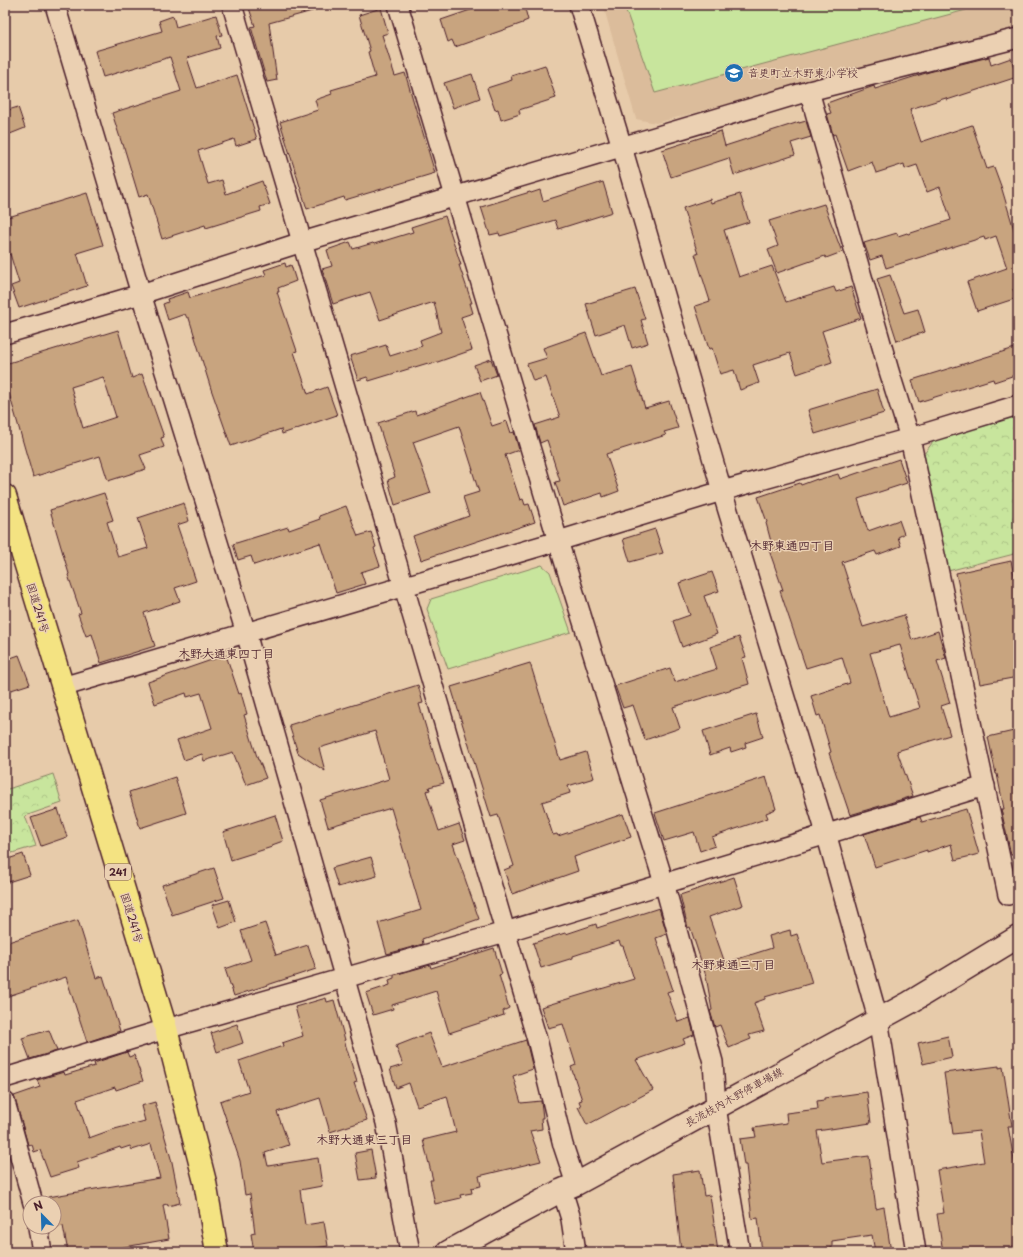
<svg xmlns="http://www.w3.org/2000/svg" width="1023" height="1257" font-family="'Playpen Sans','Klee One',sans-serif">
	<defs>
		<pattern id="park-crowns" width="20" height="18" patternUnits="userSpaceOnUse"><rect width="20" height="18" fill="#c8e59d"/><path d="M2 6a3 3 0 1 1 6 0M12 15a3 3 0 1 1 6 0" fill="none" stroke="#adc487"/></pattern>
	</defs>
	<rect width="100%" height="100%" fill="#e7cbaa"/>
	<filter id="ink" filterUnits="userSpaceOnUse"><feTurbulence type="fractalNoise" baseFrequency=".025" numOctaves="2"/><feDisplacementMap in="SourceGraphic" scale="8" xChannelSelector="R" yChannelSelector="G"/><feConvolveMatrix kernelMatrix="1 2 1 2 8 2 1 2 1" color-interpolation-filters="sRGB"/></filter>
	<g filter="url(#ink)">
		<path fill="#dbbc9b" d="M603,5H1018V27L656,123L636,119Z"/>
		<g fill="#c8e59d" stroke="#898264">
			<path d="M624,5H970L966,10L655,93Z"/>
			<path d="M542,565L550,572L571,632L448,669L427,609L431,599Z"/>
		</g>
		<g fill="url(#park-crowns)" stroke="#898264">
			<path d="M1018,415V553L948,571L924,454L935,439Z"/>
			<path d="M53,774L62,803L25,816L36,846L5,855V790Z"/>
		</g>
		<g fill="#c8a47f" stroke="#4a1f2b" fill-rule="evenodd">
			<path d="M248,5H315L316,10L269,23L277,80L267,82L251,27L255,26Z"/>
			<path d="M485,5H524L528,20L523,22V23L455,47L452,40L448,42L441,20Z"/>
			<path d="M381,8L388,33L382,35L395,76L405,73L435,173L345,200L344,197L307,209L280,122L318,110L315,100L332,94L331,90L375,77L368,52L370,51L359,15Z"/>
			<path d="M216,15L222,35L217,36L220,48L187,58L197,88L237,75L257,139L236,146L234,139L198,151L208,184L222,180L226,194L262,181L270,204L260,207L261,211L206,228L205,225L162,239L148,194L139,197L123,144H122L112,113L181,91L170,57L103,77L95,51L162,31L159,21L173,16L176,27Z"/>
			<path d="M989,57L991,65L1011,58L1017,77L947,100L946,98L910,109L921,142L972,125L987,169L994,167L1001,186L1018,243V293H1015L1013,289L1017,298L977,311L967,282L1007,268L996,236L985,240L984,237L886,268L882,256L870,260L864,243L897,233L898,236L907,233L908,234L951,220L940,187L927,192L917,165L905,169L904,164L876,173L872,162L848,171L835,134L833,135L832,131L827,114L831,113L827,103L874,86L875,89L929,72Z"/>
			<path d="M545,65L556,98L519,110L520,114L501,120L498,109L495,110L487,88L512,80L511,76Z"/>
			<path d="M472,74L480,98L453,108L444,83Z"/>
			<path d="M18,107L25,128L5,136V111Z"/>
			<path d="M806,121L811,137L791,143L795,155L734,175L729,158L671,177L662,150L721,131L725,146L799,122V123Z"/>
			<path d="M603,182L612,212L558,229L555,220L500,236L499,233L490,235L481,207L530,192L531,193L540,190L543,201Z"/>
			<path d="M87,193L103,245L77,253L87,286L19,308L11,286L19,283L10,254L5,256V218Z"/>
			<path d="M740,194L749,222L724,230L739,277L772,266L786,302L834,287L836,292L851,287L861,318L822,331L832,362L797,374L790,353L753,365L759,383L740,390L734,370L720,374L712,348L709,349L695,306L710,301L695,254H698L683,208L710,199L711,203Z"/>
			<path d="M824,204L842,252L826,258L825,256L777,273L768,250L778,246L769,221Z"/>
			<path d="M445,216L461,265H459L472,303H470L473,313L461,317L472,350L429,365L428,363L369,381L367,377L358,380L350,356L386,345L390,356L422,346L420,340L441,332L434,302L380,320L370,292L333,304L322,269L332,266L327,250L350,242L353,249L373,243L374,244L413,232L411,227Z"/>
			<path d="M285,263L286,267L291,265L296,281L278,288L279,292H277L297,351L294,352L308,394L327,387L337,415L282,434L281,429L231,446L211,389L189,318H187L185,314L168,320L163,304L168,302L167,299L188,292L190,298L266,275L264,270Z"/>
			<path d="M890,275L904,313L918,309L925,332L897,341L877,279Z"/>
			<path d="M635,289L645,319L641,320L648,343L632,348L625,325L596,335L586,304Z"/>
			<path d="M118,330L132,378L142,374L164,437L161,438L164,447L140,455L146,469L108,481L100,456L33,477L5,379V364ZM103,377L116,417L83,428L71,387Z"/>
			<path d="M586,333L601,376L632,367L645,408L669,401L678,428L664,432L666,435L606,454L619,491L603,497L602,493L563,506L555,482L560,481L547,440L540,443L535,425L560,417L546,377L533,381L527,364L547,358L543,348Z"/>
			<path d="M1018,347V374L994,382L993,379L919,402L912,380Z"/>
			<path d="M491,359L497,375L480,381L474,365Z"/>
			<path d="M877,389L884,413L815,434L808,410Z"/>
			<path d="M480,392L492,426L507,421L511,433L514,432L519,450L505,455L520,500L523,499L525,505L529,504L535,522L421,560L413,536L469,516L463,497L479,492L472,470H473L459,426L413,442L431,493L395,505L388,480L395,477L378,423L415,411L416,415Z"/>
			<path d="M899,459L907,483L858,499L868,531L899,520L904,534L898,537L901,546L877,555L875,551L842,562L863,627L904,615L912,640L938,631L946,658L937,661L950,703L941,706L950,735L897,751L913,796L850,815L829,753L831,752L820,715L817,716L811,696L850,683L842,657L806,668L780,591L783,590L769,550L773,549L766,523L767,522L758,497L800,483L801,485L817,479V480L838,474L840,479ZM900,645L920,708L889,717L870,653Z"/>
			<path d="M104,493L113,520L107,522L118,557L148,548L138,518L184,503L189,521L177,525L196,581L175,588L180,601L144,613L155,646L101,663L92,634L86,636L78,614L81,613L68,575L69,574L50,510Z"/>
			<path d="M346,506L358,536L371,532L376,547L374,548L380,566L361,572L365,584L336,593L320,543L254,565L251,556L238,560L233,544L288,527L289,530L320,519L319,516Z"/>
			<path d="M655,529L663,553L630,562L623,539Z"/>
			<path d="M1011,561L1018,594V677L980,684L956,573Z"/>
			<path d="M712,572L719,591L704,596L717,634L682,647L673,621L690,615L679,583Z"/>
			<path d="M739,637L746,657L742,658L749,684L673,707L680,728L645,740L633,705L623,708L615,686L670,668L675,682L717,669L710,647Z"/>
			<path d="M19,655L30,684L5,692V660Z"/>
			<path d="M226,655L239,694L241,693L247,714L244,715L258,760H259L266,778L246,785L233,752L204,761L202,754L184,760L177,740L212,728L201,693L187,697L186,693L155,704L148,682Z"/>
			<path d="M530,663L560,760L586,752L594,778L568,786L570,793L542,802L553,835L557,834L558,836L623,814L631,837L574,857L578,871L512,894L504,870L514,866L498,815L491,817L451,687Z"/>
			<path d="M418,685L423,703L419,704L437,765H438L444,783L429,787L430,790L426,791L439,831L459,824L465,840L453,844L479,919L422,939L423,944L387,954L378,923L421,910L391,808L328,827L320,800L389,779L375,731L319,748L325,771L298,753L289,725Z"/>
			<path d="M756,714L763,737L745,743L746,747L731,752L730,748L710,755L703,731Z"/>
			<path d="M1018,730V854L1011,855L1001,809H1004L997,774H996L988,737Z"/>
			<path d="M175,777L186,813L140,828L129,792Z"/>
			<path d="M766,777L776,809L766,813L768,818L712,837L715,846L700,851L694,832L664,841L655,813Z"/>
			<path d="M58,809L67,837L41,846L31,818Z"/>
			<path d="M966,809L979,854L955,860L951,844L927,852V850L875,867L864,834L920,817L922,822Z"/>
			<path d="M275,815L283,841L272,845V847L231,860L223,832Z"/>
			<path d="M23,854L30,875L5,883V860Z"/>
			<path d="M371,857L377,876L338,887L332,868Z"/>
			<path d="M214,868L224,898L172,915L162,885Z"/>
			<path d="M734,877L743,905L709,917L725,963L772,948L769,936L790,930L791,936L797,934L812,983L765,997V999L754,1003L764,1031L749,1035L751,1039L729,1048L720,1025L715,1027L710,1011L712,1010L706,976L690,927L688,928L680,895Z"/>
			<path d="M229,900L236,922L220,928L212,905Z"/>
			<path d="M659,908L667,934L656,938L673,990L667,992L678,1022L690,1018L694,1035L683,1039L685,1043L636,1060L653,1090L587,1125L578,1107L581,1106L579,1101L582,1100L571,1067L576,1065L563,1024L548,1028L541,1007L634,979L623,946H621L619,941L573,956V958L541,968L533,943L565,933L566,934L596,924L597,928Z"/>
			<path d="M78,920L96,978L103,976L120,1031L87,1042L66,977L5,997V943Z"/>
			<path d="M265,923L276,955L308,945L316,969L234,996L225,969L251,960L241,931Z"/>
			<path d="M494,948L502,974L499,975L509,1008L503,1011L504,1015L449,1033L436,991L392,1005L393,1009L373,1015L366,993L390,985L389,980L394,978V975L430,965L431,968Z"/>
			<path d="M326,998L327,1002L334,1000L345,1040H344L357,1082L354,1083L367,1120L330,1132L320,1098L277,1112L289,1145L265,1153L268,1166L318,1158L322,1186L300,1190L305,1225L324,1222L328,1246L291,1252H254L251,1234L255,1233L250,1194L245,1195L240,1161L220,1101L249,1091L239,1061L283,1046L282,1043L303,1036L295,1007Z"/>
			<path d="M237,1024L243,1043L217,1052L211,1033Z"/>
			<path d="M49,1030L57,1051L30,1059L22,1038Z"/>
			<path d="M429,1033L442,1067L526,1040L533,1069L513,1076L521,1103L541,1101L543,1118H541L542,1129L530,1131L541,1161L479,1176L481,1186L471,1188L472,1193L460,1195L461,1198L435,1204L430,1180H433L423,1140L456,1132L447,1096L417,1106L409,1083L396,1088L390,1069L403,1065L396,1046Z"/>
			<path d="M948,1036L952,1057L923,1064L918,1043Z"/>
			<path d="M127,1052L129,1057L134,1055L143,1081L116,1090L115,1087L77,1100L89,1138L111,1130L145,1121L141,1106L155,1102L172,1162L180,1203L168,1206L167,1204L163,1205L169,1239L97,1252H68L63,1226L54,1228V1203H49L48,1197L160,1178L151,1144L132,1150L130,1146L121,1149L120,1147L77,1162L79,1168L50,1177L40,1150L34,1152L32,1144L28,1145L14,1096L40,1087L37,1080L64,1072L65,1075L95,1066L94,1063Z"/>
			<path d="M999,1066V1068L1003,1067L1012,1126H1008L1018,1183V1252H943L937,1214L944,1213L937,1170L984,1162L979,1131L953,1134L944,1073Z"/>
			<path d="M867,1092L871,1123L817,1131L822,1162L869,1156L876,1209L884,1207L891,1252H875L872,1235L832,1241V1248L803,1252H762L758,1218L752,1219L746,1165H744L740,1139L756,1137L754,1128L787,1123L786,1113L818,1109L817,1101L824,1100V1098Z"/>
			<path d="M371,1150L376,1178L360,1180L355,1153Z"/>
			<path d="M700,1170L704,1196L710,1195L718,1252H681L673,1174Z"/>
		</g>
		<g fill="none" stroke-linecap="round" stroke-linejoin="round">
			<defs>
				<g id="street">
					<path d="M55,5L141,294L246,633L386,1123L410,1252"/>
					<path d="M232,5L404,587L538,1043L563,1145L576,1184"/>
					<path d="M398,5L558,541L664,883L713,1062L716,1107L740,1252"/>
					<path d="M579,5L622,147L722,491L826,833L878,1019L916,1252"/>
					<path d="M809,91L889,371L910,438L1008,895L1018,890"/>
					<path d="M5,334L141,294L302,242L809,91L1018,38"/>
					<path d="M62,687L558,541L722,491L910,438L1018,405"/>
					<path d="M5,1078L166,1029L505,932L985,786"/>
					<path d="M5,1102L33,1203"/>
					<path d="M562,1190L571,1219L576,1252"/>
					<path d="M38,1227L42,1252"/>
				</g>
				<path id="secondary" d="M448,1252L562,1190L576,1184L909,1003L1018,937"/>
				<path id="highway" d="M5,496L166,1029L205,1182L217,1252"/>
			</defs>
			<use href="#street" stroke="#4a1f2b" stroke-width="22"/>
			<use href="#secondary" stroke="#4a1f2b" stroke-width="25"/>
			<use href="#highway" stroke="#4a1f2b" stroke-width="25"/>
			<use href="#street" stroke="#ebd0b2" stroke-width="19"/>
			<use href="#secondary" stroke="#ebd0b2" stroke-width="22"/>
			<use href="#highway" stroke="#f4e382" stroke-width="22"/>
		</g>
	</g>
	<defs>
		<symbol id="school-disc" viewBox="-11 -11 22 22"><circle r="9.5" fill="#1f6fb2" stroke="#ebd0b2"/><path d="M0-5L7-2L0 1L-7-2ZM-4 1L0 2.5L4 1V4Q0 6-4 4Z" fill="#fff"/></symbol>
	</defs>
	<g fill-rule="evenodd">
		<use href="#school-disc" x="723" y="62" width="22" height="22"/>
	</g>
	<g text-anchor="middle" stroke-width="3" stroke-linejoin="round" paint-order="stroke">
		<rect fill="#ebd0b2" stroke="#7a5454" stroke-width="1" x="105" y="864" width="26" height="16" rx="3"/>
		<g font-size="10" font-weight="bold" fill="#4a1f2b">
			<text x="118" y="876">241</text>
		</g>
		<g font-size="11" fill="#4a1f2b" stroke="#ebd0b2" text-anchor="start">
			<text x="748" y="77">音更町立木野東小学校</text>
		</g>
		<g font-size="11" fill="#4a1f2b" stroke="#ebd0b2">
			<text transform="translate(38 608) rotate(73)" y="4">国道241号</text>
			<text transform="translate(132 918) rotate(73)" y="4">国道241号</text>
			<text transform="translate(734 1097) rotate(-29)" y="4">長流枝内木野停車場線</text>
		</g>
		<g font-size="12" font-weight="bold" fill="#4a1f2b" stroke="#ebd0b2">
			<text x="792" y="550">木野東通四丁目</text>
			<text x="226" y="658">木野大通東四丁目</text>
			<text x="733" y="969">木野東通三丁目</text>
			<text x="364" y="1144">木野大通東三丁目</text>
		</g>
	</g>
	<rect width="1023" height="1257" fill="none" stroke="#ebd0b2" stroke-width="20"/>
	<rect x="10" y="10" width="1003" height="1237" fill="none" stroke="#4a1f2b" stroke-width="1.5" filter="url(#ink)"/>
	<g transform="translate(42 1215) rotate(337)"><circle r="19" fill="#ebd0b2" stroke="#ab897c"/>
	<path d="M0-3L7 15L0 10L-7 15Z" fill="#1f6fb2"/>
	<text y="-6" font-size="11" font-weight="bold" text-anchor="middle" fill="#4a1f2b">N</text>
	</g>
</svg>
